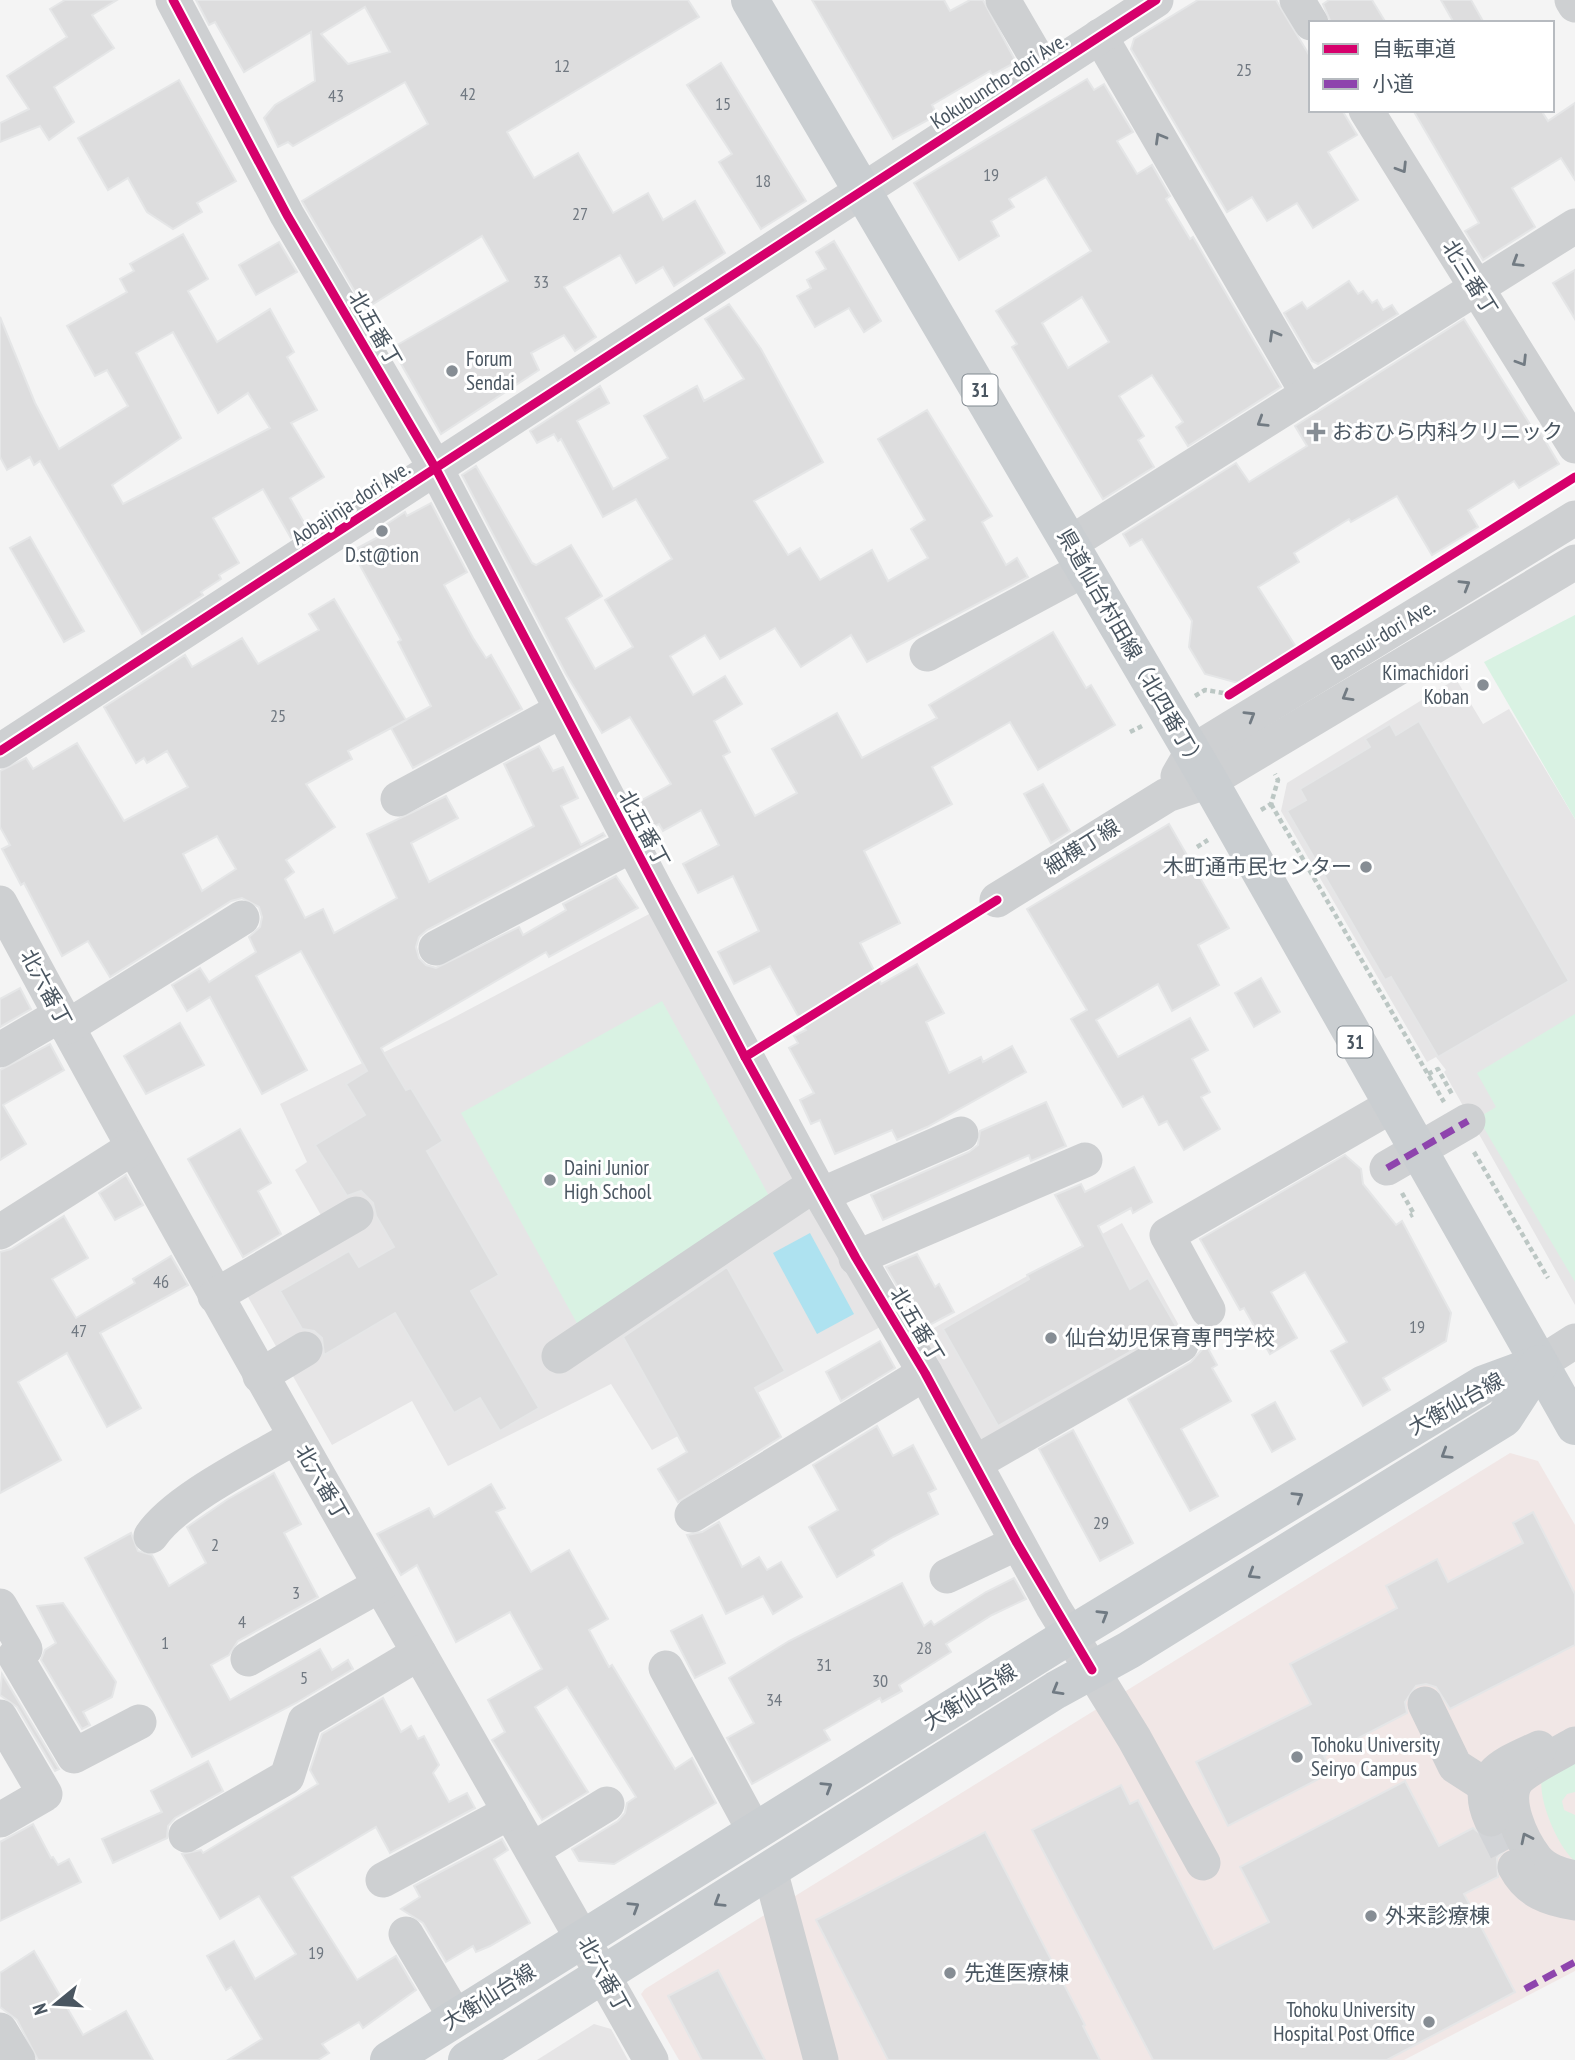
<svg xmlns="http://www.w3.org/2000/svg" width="1575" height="2060" font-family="'PT Sans Narrow','Noto Sans JP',sans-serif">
	<rect width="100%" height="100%" fill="#f4f4f4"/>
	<g fill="#e6e5e6">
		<path d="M1456,679L1483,724L1509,709L1575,819V1305L1444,1072L1446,1070L1436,1057L1427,1062L1281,811L1287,783Z"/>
		<path d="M651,913L882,1326L652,1450L611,1384L448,1466L412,1401L332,1445L231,1267L322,1217L295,1170L307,1162L280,1104L449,1020Z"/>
		<path d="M1122,1223L1186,1338L980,1453L916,1338Z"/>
		<path d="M594,2024L611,2029L628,2060H537Z"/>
	</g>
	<path fill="#f1e7e6" d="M1510,1453L1538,1461L1575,1525V1971L1404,2060H679L641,1994L645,1989Z"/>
	<g fill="#d9f2e3">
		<path d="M1575,615V819L1484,662Z"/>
		<path d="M662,1001L780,1216L579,1327L461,1113Z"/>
		<path d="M1575,1014V1282L1478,1118L1496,1107L1477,1073Z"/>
		<path d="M1575,1755V1792L1567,1794L1562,1801L1564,1810L1575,1815V1861C1558,1848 1537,1798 1542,1777Z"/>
	</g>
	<path fill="#aee2f0" d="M810,1233L854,1314L817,1334L773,1253Z"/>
	<g fill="#ddddde" stroke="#e5e6e7" stroke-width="2" fill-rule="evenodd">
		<path d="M65,0H117L92,15L114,48L54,87L74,122L49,140L40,126L0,142V123L29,109L7,76L67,37L50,9Z"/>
		<path d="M196,0H688L699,17L507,132L534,178L578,153L613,213L648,193L663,220L695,201L725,253L674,286L663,267L636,283L620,255L564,287L596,337L575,351L564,335L531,353L539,370L441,434L392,348L508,281L482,236L365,309L302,201L428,124L405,82L293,146L288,142L278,147L264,118L275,105L315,81L311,32L244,72L215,22L209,25ZM365,7L390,52L348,64L321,34Z"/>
		<path d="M812,0H944L950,11L970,0H983L1016,62L992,75L990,71L932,105L937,115L893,139Z"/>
		<path d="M1198,0H1276L1311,58V110H1342L1357,135L1328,152L1358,200L1313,228L1297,203L1267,221L1252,197L1227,212L1131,49L1134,39Z"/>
		<path d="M1329,0H1372L1386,23H1331L1323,4Z"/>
		<path d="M1441,0H1471L1484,23H1454Z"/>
		<path d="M721,63L806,201L761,229L719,162L732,154L687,85Z"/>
		<path d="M1087,79L1094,90L1104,84L1133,132L1117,141L1137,174L1152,165L1170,196L1166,199L1190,239L1193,237L1281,387L1188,446L1176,427L1183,422L1152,375L1119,396L1144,436L1138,440L1154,467L1103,499L1012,347L1017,344L996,311L1091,251L1046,177L1009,199L1014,207L991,221L999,236L959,260L914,183ZM1082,297L1109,342L1068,368L1042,323Z"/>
		<path d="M179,80L236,181L197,203L202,212L173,229L147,212L128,178L108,190L78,138Z"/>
		<path d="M1575,103V180L1561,158L1512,188L1535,227L1483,260L1465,231L1479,223L1413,110H1541L1548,121Z"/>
		<path d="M183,234L208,279L188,291L217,342L270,309L294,352L287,357L317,410L291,423L324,477L290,498L307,528L291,538L263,489L213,518L239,563L219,575L221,579L201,592L203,595L142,634L40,461L34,465L30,457L7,470L0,457V317L35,403L59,449L128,406L107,370L95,376L67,326L127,292L120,279L134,271L130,264ZM173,332L218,413L248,393L270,428L123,504L112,485L181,438L136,353Z"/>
		<path d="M834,241L881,321L864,332L849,308L815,327L797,296L811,288L807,280L826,269L816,252Z"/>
		<path d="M279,242L297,272L256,295L239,265Z"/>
		<path d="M1575,270V319L1553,283Z"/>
		<path d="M1349,281L1358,294L1363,291L1372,303L1377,300L1383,310L1392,305L1398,314L1318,364L1312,361L1284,313L1302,302L1307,309Z"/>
		<path d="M729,304L761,349L823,462L754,501L788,555L800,548L820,580L872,550L888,581L928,558L911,529L925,520L878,439L927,410L992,516L982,522L1006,565L1017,558L1028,577L867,662L851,635L801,667L775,628L720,659L705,635L670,656L693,695L725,676L742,704L714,721L730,752L723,756L755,816L797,793L772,749L837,713L862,758L937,718L929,705L1053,632L1086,688L1091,685L1115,725L1038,770L1010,722L932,767L952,804L864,851L900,923L860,943L881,984L917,964L944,1013L926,1022L949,1073L981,1057L983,1062L1012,1046L1026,1072L927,1127L897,1140L892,1130L835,1154L820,1120L811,1124L800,1100L814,1093L789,1048L798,1043L794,1036L806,1030L770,966L734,984L718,952L759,931L733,876L698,893L683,864L719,845L701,810L663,831L659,824L649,829L635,804L671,784L630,717L602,733L566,674L462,475L476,466L532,563L536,565L571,545L602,596L566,618L595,669L633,647L605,600L672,559L636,499L603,517L561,439L558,441L554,434L537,443L530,431L600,386L609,403L577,421L613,489L668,458L644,416L697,386L704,401L744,379L705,319Z"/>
		<path d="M1464,319L1533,429L1537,427L1559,464L1519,488L1514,481L1468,510L1478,527L1432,555L1397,496L1351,522L1349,519L1294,553L1299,562L1258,587L1296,647L1238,683L1205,674L1189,647L1192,621L1142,539L1130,546L1123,534L1236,463L1249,482L1307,446L1295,426Z"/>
		<path d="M431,503L467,572L444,585L473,638L486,658L491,655L522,709L413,768L391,728L431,706L398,642L401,640L352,551L384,534L381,528L405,512L407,516Z"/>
		<path d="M30,537L84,631L64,642L10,548Z"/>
		<path d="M334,599L406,720L348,751L352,759L306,784L335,827L286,860L294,872L285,879L305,918L323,909L334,933L397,898L367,834L446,796L458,818L411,843L429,882L534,826L504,764L539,746L553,771L563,767L578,798L561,806L581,845L603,833L605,836L427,930L419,937L416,947L419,958L426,965L436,968L519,927L523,935L566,910L563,904L616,876L638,908L549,957L546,952L381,1048L406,1090L411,1088L443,1141L427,1151L499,1275L471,1291L539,1408L500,1431L480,1398L454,1413L395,1313L324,1355L322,1338L314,1331L302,1329L280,1291L349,1251L359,1267L394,1247L376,1216L373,1203L361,1191L347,1196L315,1145L365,1115L346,1084L367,1071L301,951L256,976L307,1070L262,1094L210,997L187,1011L172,985L200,968L209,982L256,952L249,937L260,927L262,917L259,907L242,898L231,901L110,977L88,941L62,956L24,883L21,885L2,849L10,845L0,827V771L26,758L33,769L77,743L124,821L188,787L167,751L147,763L144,758L136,763L104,707L185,655L192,667L242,638L258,664L319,630L309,614ZM217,836L236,869L202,891L183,854Z"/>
		<path d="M1419,721L1569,981L1438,1057L1391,977L1385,980L1287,811L1306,800L1300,789L1370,747L1365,739L1390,724L1396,735Z"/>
		<path d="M1043,784L1070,831L1051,843L1024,794Z"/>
		<path d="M1169,824L1229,928L1198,945L1219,985L1172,1011L1158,984L1096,1020L1118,1057L1190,1018L1208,1050L1192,1059L1210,1092L1201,1097L1220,1129L1184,1150L1167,1121L1159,1125L1143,1096L1123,1107L1071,1019L1087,1010L1027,909Z"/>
		<path d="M1261,978L1280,1012L1254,1027L1235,993Z"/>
		<path d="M20,988L31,1009L0,1027V999Z"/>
		<path d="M180,1023L204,1065L146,1094L124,1056Z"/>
		<path d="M50,1044L64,1070L3,1105L26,1144L0,1160V1070Z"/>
		<path d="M1046,1102L1066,1146L1031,1161L1029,1155L883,1220L871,1195L969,1152L978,1145L980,1131Z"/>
		<path d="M240,1129L271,1183L258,1191L281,1234L243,1257L188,1159Z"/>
		<path d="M1345,1155L1361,1169L1363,1184L1396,1225L1402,1221L1451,1313L1446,1341L1383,1378L1390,1390L1363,1406L1331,1351L1347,1342L1305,1272L1271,1292L1297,1338L1270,1354L1244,1308L1240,1310L1200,1239Z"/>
		<path d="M1134,1167L1152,1202L1133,1213L1131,1208L1098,1226L1130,1289L1148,1278L1176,1326L998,1426L943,1329L1029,1279L1027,1275L1083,1246L1055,1195L1081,1184L1085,1192Z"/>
		<path d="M126,1175L143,1205L115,1220L99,1193Z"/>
		<path d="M64,1216L88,1258L52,1279L76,1318L135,1283L133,1279L171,1256L188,1285L100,1333L141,1408L107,1427L67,1353L18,1382L61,1460L0,1493V1252L11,1249Z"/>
		<path d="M917,1254L935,1287L939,1284L954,1312L922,1329L886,1267Z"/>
		<path d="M727,1267L785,1371L755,1388L781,1437L678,1502L658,1469L687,1452L623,1337Z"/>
		<path d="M880,1341L895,1368L841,1401L826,1372Z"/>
		<path d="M1206,1345L1217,1365L1212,1368L1231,1401L1181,1429L1218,1496L1190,1511L1128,1399L1191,1362Z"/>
		<path d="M1275,1402L1295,1439L1272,1452L1252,1415Z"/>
		<path d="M877,1426L893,1456L913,1445L936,1489L928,1493L938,1514L893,1537L872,1550L874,1555L837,1577L809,1527L838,1510L813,1465Z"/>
		<path d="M1073,1430L1133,1543L1100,1561L1039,1449Z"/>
		<path d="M274,1473L301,1524L284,1533L318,1597L238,1641L229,1655L211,1665L230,1700L320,1649L332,1670L348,1660L353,1669L296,1703L192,1757L85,1558L131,1533L138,1551L152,1555L169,1586L206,1563L187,1527L228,1499Z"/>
		<path d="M491,1484L505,1508L496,1512L531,1572L569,1550L608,1619L589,1630L609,1667L612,1665L675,1769L692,1758L716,1803L614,1864L579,1861L572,1849L618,1821L625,1813L627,1803L636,1797L567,1687L535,1707L588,1792L542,1820L492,1740L505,1732L488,1700L542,1669L510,1612L456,1642L417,1565L401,1575L377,1534L429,1508L434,1517Z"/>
		<path d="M1533,1512L1575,1594V1645L1450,1709L1436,1687L1426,1684L1416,1686L1405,1702L1407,1713L1324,1756L1332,1772L1228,1826L1196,1762L1311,1704L1290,1664L1397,1608L1386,1586L1437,1559L1448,1582L1523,1543L1513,1523Z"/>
		<path d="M719,1522L742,1567L759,1557L767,1570L781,1562L802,1597L773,1614L763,1596L726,1614L687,1535L702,1532Z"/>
		<path d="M1014,1578L1026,1599L992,1615L946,1644L951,1652L899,1685L902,1691L882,1702L880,1698L824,1730L830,1740L752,1784L727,1738L754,1723L729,1678L789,1641L902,1583L924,1626L931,1621L934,1625L986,1592Z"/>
		<path d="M63,1603L116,1682L112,1697L83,1712L90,1725L82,1729L41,1660L45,1650L56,1643L37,1606Z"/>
		<path d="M702,1615L725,1663L695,1678L671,1631Z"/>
		<path d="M2,1674L59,1769L55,1771L17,1707L0,1695Z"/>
		<path d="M383,1698L401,1732L411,1726L418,1739L424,1736L439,1765L433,1773L449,1802L467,1793L475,1808L390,1853L376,1827L292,1877L357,1980L396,1956L416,1990L363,2028L359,2022L322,2044L329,2053L318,2060H228L262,2039L231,1987L226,1990L207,1956L234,1941L255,1979L296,1954L259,1896L220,1919L182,1854L201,1850L203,1853L318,1784L310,1770L322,1734Z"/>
		<path d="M208,1761L223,1791L175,1818L168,1826L167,1838L113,1863L102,1839L162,1812L151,1791Z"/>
		<path d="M1405,1781L1439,1846L1473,1828L1486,1838L1500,1836L1506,1849L1497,1858L1498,1877L1464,1894L1515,1992L1387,2060H1153L1032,1830L1121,1785L1130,1804L1138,1800L1214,1949L1269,1922L1240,1867Z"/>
		<path d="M33,1824L51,1858L53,1857L58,1865L69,1859L81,1882L0,1921V1842Z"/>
		<path d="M985,1832L1085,2025L1083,2026L1100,2060H888L816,1920Z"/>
		<path d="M502,1839L508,1850L494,1859L530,1923L490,1946L476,1952L473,1946L446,1962L423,1923L401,1909L420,1897L414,1886Z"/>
		<path d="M34,1951L83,2035L126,2011L153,2060H38L17,2020L0,2007V1973Z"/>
		<path d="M718,1970L765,2060H702L668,1996Z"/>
	</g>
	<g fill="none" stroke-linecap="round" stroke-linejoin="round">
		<path stroke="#d2d4d7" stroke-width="35" stroke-dasharray="35 18" stroke-linecap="butt" d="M1491,1819L1515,1867"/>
		<g stroke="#bcc7c4" stroke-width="4.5" stroke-dasharray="5 3.5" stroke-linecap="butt">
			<path d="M1460,550L1575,477"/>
			<path d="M1195,696L1205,690L1230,694"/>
			<path d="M1130,732L1142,726"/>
			<path d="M1271,804L1444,1102"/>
			<path d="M1261,810L1271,804L1278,780L1275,774"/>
			<path d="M1197,847L1208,840"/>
			<path d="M1428,1074L1438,1069L1453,1096"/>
			<path d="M1474,1152L1548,1278"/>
			<path d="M1402,1193L1414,1214L1410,1216"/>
		</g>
		<g stroke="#ced0d2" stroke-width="35">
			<path d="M173,0L287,215L436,469L657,892L815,1184L925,1373L1053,1607L1134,1738L1203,1863"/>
			<path d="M1003,0L1045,72"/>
			<path d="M1297,0L1311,23"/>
			<path d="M1572,0L1575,5"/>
			<path d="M1100,36L1308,394"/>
			<path d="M1366,110L1575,446"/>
			<path d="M1069,544L1575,226"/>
			<path d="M927,654L1085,569"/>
			<path d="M0,751L1156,0"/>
			<path d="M1178,776L1192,752L1575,518"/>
			<path d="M398,799L562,710"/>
			<path d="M997,900L1167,795L1209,781L1575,562"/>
			<path d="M0,903C210,1293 433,1675 651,2060"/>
			<path d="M436,948L632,845"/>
			<path d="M67,1027L242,918"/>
			<path d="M0,1050L60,1015"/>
			<path d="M1387,1168L1468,1121"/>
			<path d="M821,1195L961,1134"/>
			<path d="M0,1232L132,1148"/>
			<path d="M856,1258L1085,1160"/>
			<path d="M215,1296L356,1214"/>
			<path d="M1208,1310L1167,1235L1391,1106"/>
			<path d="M559,1356L815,1184"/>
			<path d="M1539,1364L1575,1341"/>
			<path d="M260,1376L305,1349"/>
			<path d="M975,1463L1181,1345"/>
			<path d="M692,1515L925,1373"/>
			<path d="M151,1536C176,1499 255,1461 295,1437"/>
			<path d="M947,1576L1017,1543"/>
			<path d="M0,1606L25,1649L15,1656L74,1756L139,1722"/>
			<path d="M248,1659L380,1585"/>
			<path d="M666,1668L755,1832"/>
			<path d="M1425,1704L1455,1766L1486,1786"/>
			<path d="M0,1717L45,1794L0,1820"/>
			<path d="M1575,1744C1560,1753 1530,1767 1518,1779C1501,1798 1522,1841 1536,1859C1546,1871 1561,1875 1575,1878"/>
			<path d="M1491,1819C1471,1774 1507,1763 1539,1748"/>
			<path d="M186,1835L287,1777L305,1721L419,1653"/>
			<path d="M532,1850L607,1804"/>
			<path d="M1515,1867C1528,1892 1549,1899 1575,1903"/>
			<path d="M770,1870L821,2060"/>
			<path d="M383,1880L510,1812"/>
			<path d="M406,1934L456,2018"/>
			<path d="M0,2030L18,2060"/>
		</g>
		<g stroke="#caced1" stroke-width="38">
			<path d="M750,0L1209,781L1575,1426"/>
			<path d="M389,2060L1070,1635L1484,1384L1539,1364"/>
			<path d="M467,2060L1056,1690L1129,1650L1504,1418L1539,1364"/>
		</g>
		<g stroke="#8e44ad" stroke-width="7" stroke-dasharray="14 7" stroke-linecap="butt">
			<path d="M1387,1168L1468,1121"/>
			<path d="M1525,1989L1575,1962"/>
		</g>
		<defs>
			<g id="cycleway">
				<path d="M173,0L287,215L436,469L745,1057L856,1258L925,1373L1017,1543L1092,1670"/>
				<path d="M1229,695L1575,477"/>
				<path d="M0,751L1156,0"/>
				<path d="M745,1057L997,900"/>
			</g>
		</defs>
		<use href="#cycleway" stroke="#fff" stroke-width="13"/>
		<use href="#cycleway" stroke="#d6006c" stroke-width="9"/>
	</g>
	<defs><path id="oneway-chevron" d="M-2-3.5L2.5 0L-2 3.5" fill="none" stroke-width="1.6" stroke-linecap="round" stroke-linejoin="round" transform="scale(1.75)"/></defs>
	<g stroke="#727b83">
		<use href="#oneway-chevron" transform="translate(1160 138) rotate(-120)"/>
		<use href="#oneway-chevron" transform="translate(1402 168) rotate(58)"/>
		<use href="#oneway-chevron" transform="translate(1517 262) rotate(148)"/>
		<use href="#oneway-chevron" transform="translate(1274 335) rotate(-120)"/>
		<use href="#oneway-chevron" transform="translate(1522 361) rotate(58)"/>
		<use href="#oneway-chevron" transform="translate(1262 422) rotate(148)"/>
		<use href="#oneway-chevron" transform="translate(1465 585) rotate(-31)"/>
		<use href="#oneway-chevron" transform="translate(1347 696) rotate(150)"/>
		<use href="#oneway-chevron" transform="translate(1250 716) rotate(-31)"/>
		<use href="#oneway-chevron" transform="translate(1526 1838) rotate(-116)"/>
	</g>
	<g stroke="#707a83">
		<use href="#oneway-chevron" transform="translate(1446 1454) rotate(148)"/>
		<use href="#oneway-chevron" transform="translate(1298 1497) rotate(-31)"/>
		<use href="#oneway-chevron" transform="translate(1253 1574) rotate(148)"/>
		<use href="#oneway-chevron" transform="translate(1103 1615) rotate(-31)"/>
		<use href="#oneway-chevron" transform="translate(1057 1690) rotate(150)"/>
		<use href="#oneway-chevron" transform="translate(827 1787) rotate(-32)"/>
		<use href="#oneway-chevron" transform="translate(719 1902) rotate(148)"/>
		<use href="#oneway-chevron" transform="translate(634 1907) rotate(-32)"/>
	</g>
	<g fill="#868d94" stroke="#fff" stroke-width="2.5">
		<circle cx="452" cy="371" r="7"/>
		<path d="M1312.5 421.5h7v7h7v7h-7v7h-7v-7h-7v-7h7z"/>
		<circle cx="382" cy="531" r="7"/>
		<circle cx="1483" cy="685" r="7"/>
		<circle cx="1366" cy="867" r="7"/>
		<circle cx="550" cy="1180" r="7"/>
		<circle cx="1051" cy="1338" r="7"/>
		<circle cx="1297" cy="1757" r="7"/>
		<circle cx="1371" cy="1916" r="7"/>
		<circle cx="950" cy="1973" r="7"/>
		<circle cx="1429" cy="2022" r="7"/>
	</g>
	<g text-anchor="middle" stroke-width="6" stroke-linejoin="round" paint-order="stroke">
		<g font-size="18" fill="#707881">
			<text x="562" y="72">12</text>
			<text x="1244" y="76">25</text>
			<text x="468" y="100">42</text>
			<text x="336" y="102">43</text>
			<text x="723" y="110">15</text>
			<text x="991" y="181">19</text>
			<text x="763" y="187">18</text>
			<text x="580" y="220">27</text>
			<text x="541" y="288">33</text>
			<text x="278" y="722">25</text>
			<text x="161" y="1288">46</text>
			<text x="1417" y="1333">19</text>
			<text x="79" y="1337">47</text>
			<text x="1101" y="1529">29</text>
			<text x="215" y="1551">2</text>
			<text x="296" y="1599">3</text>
			<text x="242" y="1628">4</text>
			<text x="165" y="1649">1</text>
			<text x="924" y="1654">28</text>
			<text x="824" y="1671">31</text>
			<text x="304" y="1684">5</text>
			<text x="880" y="1687">30</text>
			<text x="774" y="1706">34</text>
			<text x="316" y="1959">19</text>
		</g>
		<g fill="#fff" stroke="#808990" stroke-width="2">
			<rect x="962.5" y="374.5" width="35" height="31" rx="5"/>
			<rect x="1337.5" y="1026.5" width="35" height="31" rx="5"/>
		</g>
		<g font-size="19" font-weight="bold" fill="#4a5661">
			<text x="980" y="397">31</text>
			<text x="1355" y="1049">31</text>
		</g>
		<g font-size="21" fill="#4a5661" stroke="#fff">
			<text transform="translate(999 81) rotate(-33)" y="7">Kokubuncho-dori Ave.</text>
			<text transform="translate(1470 278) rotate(58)" y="7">北三番丁</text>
			<text transform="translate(375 329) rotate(60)" y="7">北五番丁</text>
			<text transform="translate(351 503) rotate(-33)" y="7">Aobajinja-dori Ave.</text>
			<text transform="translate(1383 635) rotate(-31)" y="7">Bansui-dori Ave.</text>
			<text transform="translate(1131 649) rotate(60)" y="7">県道仙台村田線（北四番丁）</text>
			<text transform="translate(644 829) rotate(62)" y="7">北五番丁</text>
			<text transform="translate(1082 847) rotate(-32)" y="7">細横丁線</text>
			<text transform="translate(46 988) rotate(62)" y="7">北六番丁</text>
			<text transform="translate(917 1325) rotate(59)" y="7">北五番丁</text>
			<text transform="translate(1456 1404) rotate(-29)" y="7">大衡仙台線</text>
			<text transform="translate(322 1483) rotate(60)" y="7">北六番丁</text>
			<text transform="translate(970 1697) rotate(-32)" y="7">大衡仙台線</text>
			<text transform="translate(604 1975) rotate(61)" y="7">北六番丁</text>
			<text transform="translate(489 1997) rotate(-32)" y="7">大衡仙台線</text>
		</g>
		<g font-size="21" fill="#4a5661" stroke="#fff" text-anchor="start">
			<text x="466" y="366">Forum<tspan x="466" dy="24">Sendai</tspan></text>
			<text x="1332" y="439">おおひら内科クリニック</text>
			<text x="382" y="562" text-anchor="middle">D.st@tion</text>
			<text x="1469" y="680" text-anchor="end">Kimachidori<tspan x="1469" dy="24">Koban</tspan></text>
			<text x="1352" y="874" text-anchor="end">木町通市民センター</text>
			<text x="564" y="1175">Daini Junior<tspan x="564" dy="24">High School</tspan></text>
			<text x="1065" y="1345">仙台幼児保育専門学校</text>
			<text x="1311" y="1752">Tohoku University<tspan x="1311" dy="24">Seiryo Campus</tspan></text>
			<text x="1385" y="1923">外来診療棟</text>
			<text x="964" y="1980">先進医療棟</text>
			<text x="1415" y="2017" text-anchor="end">Tohoku University<tspan x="1415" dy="24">Hospital Post Office</tspan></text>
		</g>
	</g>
	<rect x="1309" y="21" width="245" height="91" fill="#ffffff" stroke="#b7bbc0" stroke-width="2"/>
	<rect x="1323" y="44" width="35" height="10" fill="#d6006c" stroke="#b7bbc0" stroke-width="2"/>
	<text x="1372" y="56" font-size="21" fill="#4a5661">自転車道</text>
	<rect x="1323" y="79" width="35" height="10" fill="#8e44ad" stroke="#b7bbc0" stroke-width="2"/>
	<text x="1372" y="91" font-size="21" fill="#4a5661">小道</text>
	<g transform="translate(56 2004) rotate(252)" stroke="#ffffff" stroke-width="5" paint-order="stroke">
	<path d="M0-5L12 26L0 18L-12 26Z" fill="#4a5661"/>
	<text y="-10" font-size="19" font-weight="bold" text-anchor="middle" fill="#4a5661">N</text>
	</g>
</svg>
